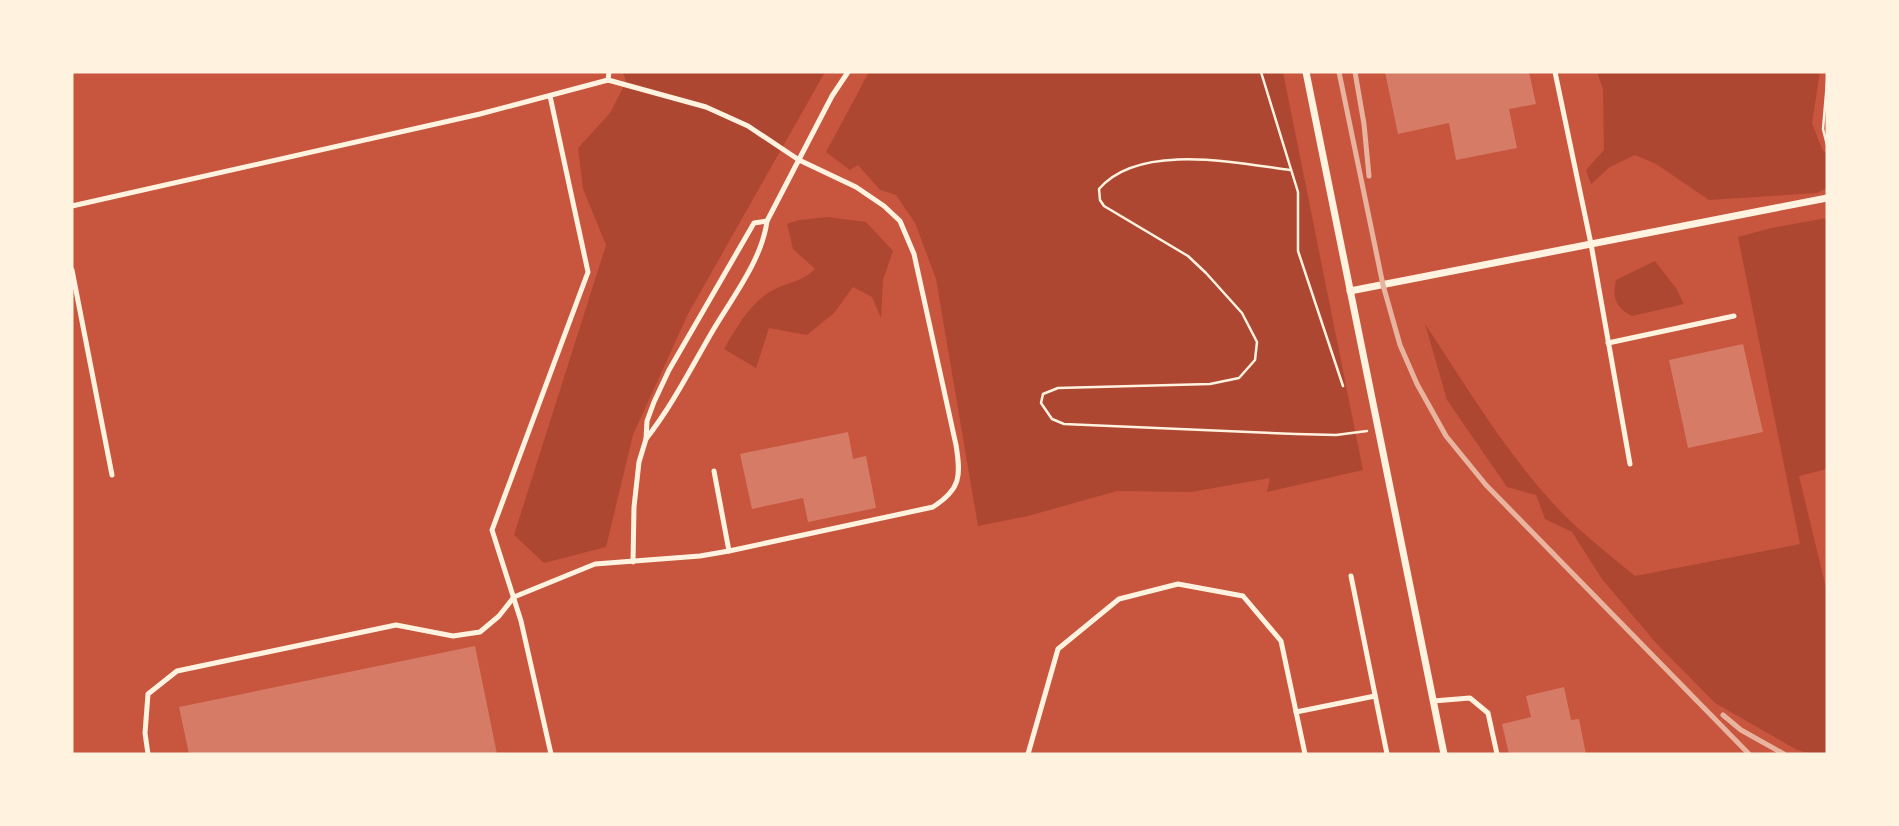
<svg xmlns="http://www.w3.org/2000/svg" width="1899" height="826" font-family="'Nunito Sans',sans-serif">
	<rect width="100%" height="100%" fill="#c8553d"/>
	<g fill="#ae4732">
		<path d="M623,72H825L688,314L633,435L606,547L544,563L514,535L606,245L583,189L578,148L610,113L626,82Z"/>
		<path d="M869,72H1283L1363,470L1267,492L1270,478L1191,492L1117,491L1028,516L978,526L936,279L915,223L896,195L880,190L858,165L850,170L826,152Z"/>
		<path d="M1597,72H1820L1812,123L1822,149L1827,155V188L1817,193L1709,200L1656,164L1635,155L1610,167L1591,184L1586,170L1604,150L1603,89Z"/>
		<path d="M828,217L866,222L893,251L883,280L881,318L872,297L853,287L834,313L807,335L769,328L756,368L724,349C736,328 752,300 775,289C790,282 803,281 815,269L793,249L787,224L799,220Z"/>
		<path d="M1827,218V469L1799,476L1827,592V754H1813L1797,750L1715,703L1656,643L1602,579L1572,532L1545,519L1536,495L1507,487L1447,400L1425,324C1465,384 1502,447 1551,501C1576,529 1606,552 1635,576L1800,544L1738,237L1771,228Z"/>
		<path d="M1655,261L1676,288L1684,304L1632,316C1616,308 1612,298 1616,280Z"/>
	</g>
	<g fill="#d67c66">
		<path d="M1385,72H1529L1536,104L1509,109L1517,148L1456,160L1449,123L1398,134Z"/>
		<path d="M1743,344L1763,432L1688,448L1669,360Z"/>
		<path d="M848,432L853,459L866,456L876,508L808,522L803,498L752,509L740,454Z"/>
		<path d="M475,646L497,754H189L179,707Z"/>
		<path d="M1564,687L1571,720L1579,719L1586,754H1509L1502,724L1531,717L1526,696Z"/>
	</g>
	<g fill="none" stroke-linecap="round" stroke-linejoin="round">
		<g stroke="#fff3e0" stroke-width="2.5">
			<path d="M1261,72L1298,192V251L1343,386"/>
			<path d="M1827,82L1823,129L1827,145"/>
			<path d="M1290,170C1237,163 1139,142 1099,189L1100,200L1104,206L1188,256L1206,273L1242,313L1257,342L1255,360L1239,378L1210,384L1058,388L1043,394L1041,403L1052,419L1064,424L1296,434L1336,435L1367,431"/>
		</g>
		<g stroke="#fff3e0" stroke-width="5">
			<path d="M1555,72L1591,244L1630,464"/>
			<path d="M550,96L588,272L492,530L521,621L551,754"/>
			<path d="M72,206L480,114L608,80L609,72"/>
			<path d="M72,270L112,475"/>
			<path d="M1608,343L1734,316"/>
			<path d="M646,439C672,406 691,368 712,332C732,298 762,260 767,221L832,96L848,72"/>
			<path d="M714,471L729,551"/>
			<path d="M633,562L634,507L639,462L646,439L647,421L654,402L669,370L754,223L767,221"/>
			<path d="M1351,576L1387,754"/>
			<path d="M1433,701L1470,698L1488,713L1497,754"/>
			<path d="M1296,712L1375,696"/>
			<path d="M148,754L145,733L148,694L177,671L396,625L453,636L480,632L499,616L514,597L595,564L700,556L729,551L933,507C961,489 961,476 956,445L914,254L900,221L884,206L856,187L799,160L748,126L706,107L608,80"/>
			<path d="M1028,754L1058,649L1119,599L1178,584L1243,596L1281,641L1305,754"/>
		</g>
		<g stroke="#fff3e0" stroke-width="7">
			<path d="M1306,72L1444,754"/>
			<path d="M1350,291L1827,198"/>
		</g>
		<g stroke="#e9b49f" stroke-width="5">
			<path d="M1339,72L1383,285L1400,345L1417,384L1446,436L1486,485L1749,754"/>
			<path d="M1355,72L1364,124L1369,176"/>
			<path d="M1723,715L1741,730L1784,754"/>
		</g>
	</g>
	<rect width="1899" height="826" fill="none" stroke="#fff3e0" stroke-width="147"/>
</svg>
